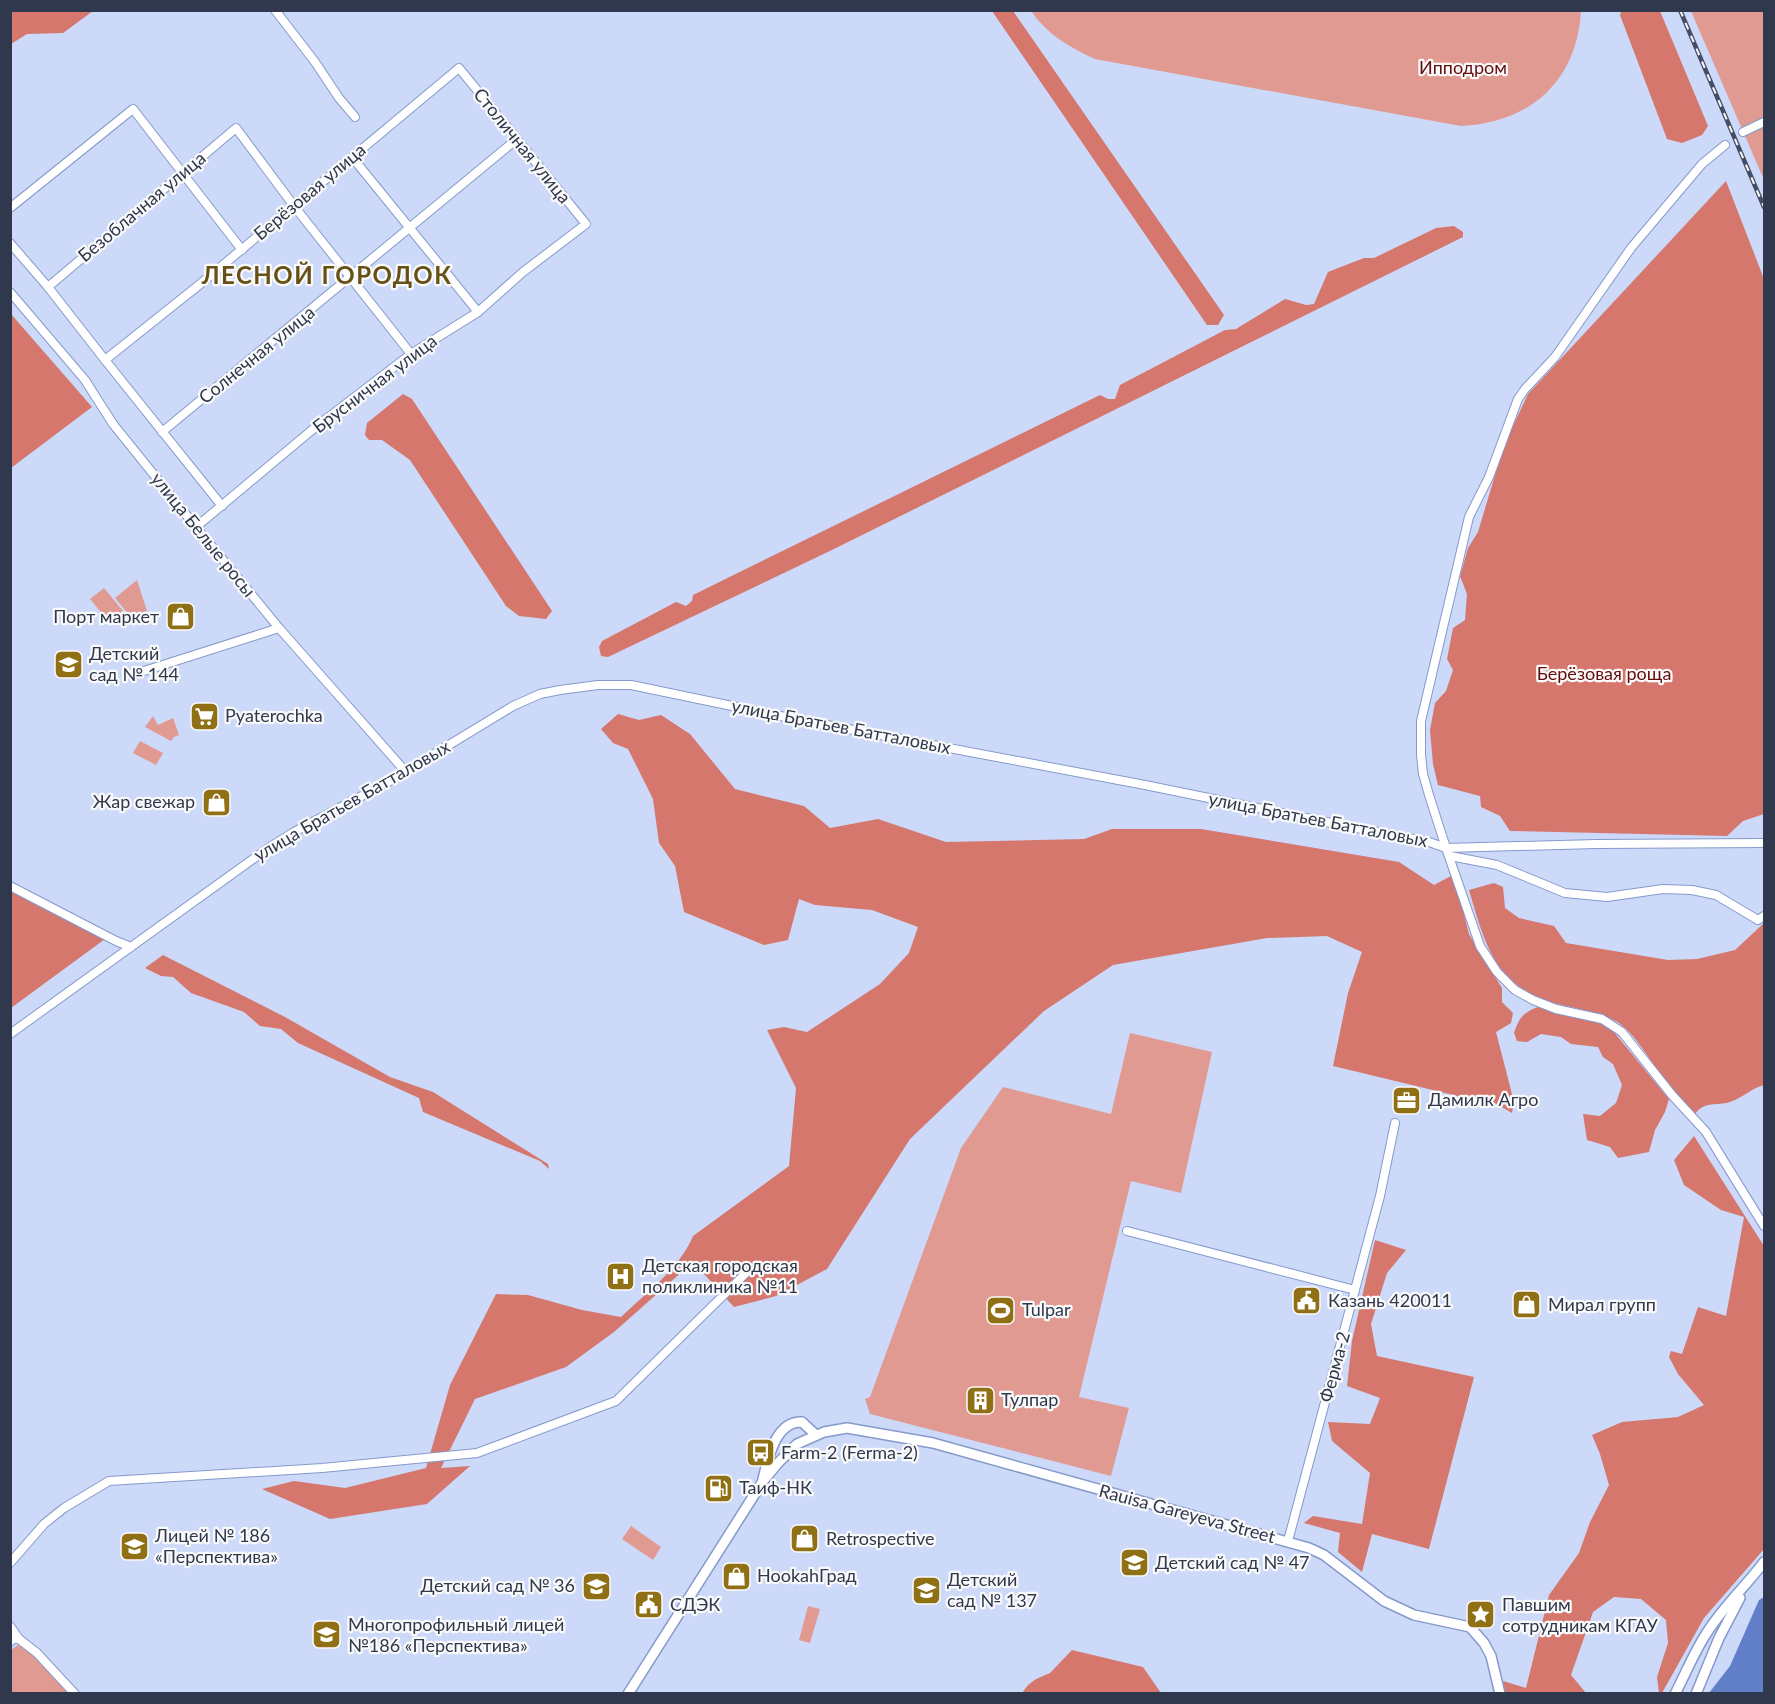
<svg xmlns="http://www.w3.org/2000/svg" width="1775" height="1704" font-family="Lato,sans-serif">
	<rect width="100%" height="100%" fill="#ccd9f9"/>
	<g fill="#e19a91">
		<path d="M1031,11H1581C1577,81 1530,123 1461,126L1095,59C1070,48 1047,34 1031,11Z"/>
		<path d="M1691,11H1764V180Z"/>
		<path d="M137,580L147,611L130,616L115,598Z"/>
		<path d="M104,588L123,611L109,622L90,599Z"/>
		<path d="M153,716L158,725L173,718L179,735L174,737L171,741L145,727Z"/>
		<path d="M140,741L163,753L156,765L133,753Z"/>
		<path d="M1130,1033L1212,1052L1181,1193L1131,1181L1079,1397L1129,1408L1111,1476L870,1414L865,1399L870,1397L961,1148L1003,1087L1111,1114Z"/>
		<path d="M631,1526L661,1547L653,1560L622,1539Z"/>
		<path d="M808,1606L820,1609L810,1643L799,1640Z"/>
		<path d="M18,1645L28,1650L71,1693L11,1694V1650Z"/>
	</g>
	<g fill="#d5776d">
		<path d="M11,10H93V11L63,33L27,34L11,44Z"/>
		<path d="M1622,10L1660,11L1708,126L1702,135L1682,143L1667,139L1620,15Z"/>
		<path d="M992,11H1013L1224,315L1218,325H1207Z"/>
		<path d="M1726,181L1764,279V814L1743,821L1727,836L1510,831L1500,816L1481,807L1480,796L1438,785L1433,764L1430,730L1435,703L1446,691L1453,670L1447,659L1453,628L1465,620L1467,594L1460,576L1468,548L1478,532L1504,445L1528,394Z"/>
		<path d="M1454,226L1463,232V237L836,548L608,657L601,656L599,647L602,641L676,602L686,606L692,601L693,595L1100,395L1108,399H1115L1120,385L1225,330L1236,329L1285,299L1306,305L1314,304L1328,272L1364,258H1374L1436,228Z"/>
		<path d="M11,314L92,407L11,468H10Z"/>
		<path d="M403,394L412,399L552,611L546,619L519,616L506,606L410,460L382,440H369L365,435L367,423Z"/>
		<path d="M618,714L639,720L661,715L690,734L735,789L804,806L830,828L878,819L946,842L1084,839L1112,829H1201L1399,862L1434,885L1451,876L1459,895L1469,934L1502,988V1002L1513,1013L1511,1023L1496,1032L1514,1102L1512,1113L1488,1099H1470L1333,1066L1348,993L1362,952L1327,936L1267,938L1113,965L1044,1011L910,1139L827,1269L776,1296L734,1307L693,1262L614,1332L566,1367L475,1399L441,1468L470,1466L427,1504L330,1519L262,1489L294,1481L345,1488L426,1468L450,1385L496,1294L528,1295L582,1310L621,1317C646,1293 680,1268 693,1236L789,1166L796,1088L767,1030L784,1027L807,1032L880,984L909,953L918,927L872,910L815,905L799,899L788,940L764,945L684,912L675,866L659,843L653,799L628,749L613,743L601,729Z"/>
		<path d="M1494,883L1503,887L1505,908L1519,918L1554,926L1566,943L1668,960L1697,959L1735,950L1764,923V1085C1752,1088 1742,1098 1730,1102C1716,1106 1704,1101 1695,1114C1680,1099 1667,1083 1654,1065C1644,1051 1634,1034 1619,1023C1607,1015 1574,1008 1558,1004C1496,989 1485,945 1469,890Z"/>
		<path d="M10,891L87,927L105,939L11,1008Z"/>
		<path d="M163,955L285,1017L390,1077L433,1092L548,1164L549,1169L540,1161L423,1112L419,1098L298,1043L281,1029L260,1026L244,1012L191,993L173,977L161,976L145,968Z"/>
		<path d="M1540,1006L1609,1026L1669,1099L1665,1112L1655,1130L1649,1152L1618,1158L1610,1147L1587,1140L1583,1114L1600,1116L1616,1103L1622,1085L1613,1064L1603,1057L1598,1047L1571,1044L1561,1037L1541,1034L1527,1042L1517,1041L1514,1033C1520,1016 1523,1013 1540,1006Z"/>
		<path d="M1694,1136L1764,1246V1549L1704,1618L1662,1693H1659L1657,1677L1668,1643L1666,1620L1641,1599L1614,1597L1593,1612L1571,1675L1586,1693H1505L1503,1681L1526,1688L1549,1595L1579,1553L1590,1522L1609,1485L1600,1454L1592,1435L1622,1422L1678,1417L1704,1405L1678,1374L1669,1357L1671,1351L1682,1354L1698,1307L1726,1316L1744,1217L1721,1210L1684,1185L1674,1160Z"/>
		<path d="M1375,1240L1406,1250L1387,1273L1371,1324L1377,1356L1474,1377L1429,1549L1372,1534L1362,1572L1338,1552L1340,1533L1304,1523L1313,1516L1362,1524L1370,1473L1332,1441L1328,1422L1370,1424L1380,1398L1347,1386L1352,1341Z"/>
		<path d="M1072,1650L1143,1667L1161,1693H1022L1028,1685L1036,1679L1050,1673Z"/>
	</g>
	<path fill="#617ec8" d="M1764,1597V1693H1709L1730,1666L1759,1600Z"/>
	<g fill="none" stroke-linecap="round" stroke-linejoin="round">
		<defs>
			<g id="minor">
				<path d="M275,10L315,62L339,98L355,117"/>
				<path d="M1743,132L1764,122"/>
				<path d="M1725,145L1702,164L1631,248L1555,357L1525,389L1518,399L1489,477L1469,517L1421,721V755L1423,774L1429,795L1446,848L1480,946L1497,972L1515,990L1533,1000L1556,1009L1602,1019L1622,1032L1672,1095L1706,1132L1764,1226"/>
				<path d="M352,157L478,312"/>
				<path d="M10,208L133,109L242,250"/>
				<path d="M10,243L48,287L105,360L222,506"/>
				<path d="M48,287L236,128L294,206L411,354"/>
				<path d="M10,292L85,380L113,424L196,527L279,628L405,771"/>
				<path d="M105,360L199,285L459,68L586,224L523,272L478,312L411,354L312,430L196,527"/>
				<path d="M162,432L517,139"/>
				<path d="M144,671L279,628"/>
				<path d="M1450,856L1497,865L1565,893L1607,897L1663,889L1692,890L1716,895L1758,920L1764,916"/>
				<path d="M10,886L116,941L131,947"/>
				<path d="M10,1034L267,849L294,832L388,782L513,706L540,694L560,690L598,685H631L790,718L1145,785L1331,823L1429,842L1446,848L1596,844L1764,843"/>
				<path d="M1127,1231L1355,1290"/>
				<path d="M1288,1541L1380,1196L1395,1123"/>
				<path d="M10,1563L44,1524L64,1508L109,1481L322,1468L477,1453L616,1401L746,1273"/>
				<path d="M10,1626L19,1639L37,1653L75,1694"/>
				<path d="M10,1642L13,1639H19"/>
			</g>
			<g id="tertiary">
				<path d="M763,1479C768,1459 775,1421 802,1422L816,1435"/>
				<path d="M628,1694L763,1481L778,1463L797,1444L824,1432L847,1428L933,1443L1309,1548L1324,1555L1384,1601L1414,1615L1470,1627L1484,1643L1491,1656L1500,1694"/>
				<path d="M1675,1694C1686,1673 1695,1650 1708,1631C1724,1606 1746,1586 1764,1562"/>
				<path d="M1696,1694L1719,1638L1740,1598"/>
			</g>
		</defs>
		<use href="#minor" stroke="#859acb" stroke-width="10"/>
		<use href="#tertiary" stroke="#859acb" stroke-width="12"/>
		<use href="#minor" stroke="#fff" stroke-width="8"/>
		<use href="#tertiary" stroke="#fff" stroke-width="9"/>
		<defs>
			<path id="rail" d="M1680,10L1764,207"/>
		</defs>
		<use href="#rail" stroke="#444d63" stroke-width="4.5"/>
		<use href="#rail" stroke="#fafafa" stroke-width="2" stroke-dasharray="7" stroke-linecap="butt"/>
	</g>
	<defs>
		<symbol id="shop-square" viewBox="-11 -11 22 22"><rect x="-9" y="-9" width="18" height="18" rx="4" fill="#907015" stroke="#fafafa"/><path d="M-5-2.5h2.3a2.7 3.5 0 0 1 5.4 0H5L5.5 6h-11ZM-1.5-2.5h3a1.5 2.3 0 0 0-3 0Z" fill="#fff"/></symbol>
		<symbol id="school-square" viewBox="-11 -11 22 22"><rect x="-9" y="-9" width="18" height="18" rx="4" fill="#907015" stroke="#fafafa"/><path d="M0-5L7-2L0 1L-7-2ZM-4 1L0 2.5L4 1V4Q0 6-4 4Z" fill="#fff"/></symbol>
		<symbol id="supermarket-square" viewBox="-11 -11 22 22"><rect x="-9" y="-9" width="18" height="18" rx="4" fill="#907015" stroke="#fafafa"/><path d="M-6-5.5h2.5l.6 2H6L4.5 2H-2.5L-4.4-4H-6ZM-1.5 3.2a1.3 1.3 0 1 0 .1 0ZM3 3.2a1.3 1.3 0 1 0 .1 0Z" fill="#fff"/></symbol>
		<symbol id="office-square" viewBox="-11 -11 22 22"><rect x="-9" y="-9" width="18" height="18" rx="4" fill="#907015" stroke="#fafafa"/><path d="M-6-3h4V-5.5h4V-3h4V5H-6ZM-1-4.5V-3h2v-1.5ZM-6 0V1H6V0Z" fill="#fff"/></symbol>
		<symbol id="hospital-square" viewBox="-11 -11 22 22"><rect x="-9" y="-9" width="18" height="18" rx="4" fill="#907015" stroke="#fafafa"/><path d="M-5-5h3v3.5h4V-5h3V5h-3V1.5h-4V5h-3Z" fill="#fff"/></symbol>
		<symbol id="civic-square" viewBox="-11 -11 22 22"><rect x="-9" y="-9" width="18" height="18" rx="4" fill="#907015" stroke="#fafafa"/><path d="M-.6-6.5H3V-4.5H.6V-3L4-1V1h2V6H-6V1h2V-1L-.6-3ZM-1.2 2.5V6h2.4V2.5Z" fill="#fff"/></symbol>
		<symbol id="stadium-square" viewBox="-11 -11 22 22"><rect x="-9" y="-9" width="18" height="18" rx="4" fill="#907015" stroke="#fafafa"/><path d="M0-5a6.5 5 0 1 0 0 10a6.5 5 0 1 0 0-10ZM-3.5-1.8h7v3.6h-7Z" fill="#fff"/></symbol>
		<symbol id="building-square" viewBox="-11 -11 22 22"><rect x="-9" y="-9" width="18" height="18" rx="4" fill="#907015" stroke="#fafafa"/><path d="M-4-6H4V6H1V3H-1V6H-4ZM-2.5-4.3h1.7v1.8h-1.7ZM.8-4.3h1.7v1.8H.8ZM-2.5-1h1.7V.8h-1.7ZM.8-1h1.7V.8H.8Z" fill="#fff"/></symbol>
		<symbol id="bus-square" viewBox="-11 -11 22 22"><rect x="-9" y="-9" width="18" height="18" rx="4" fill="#907015" stroke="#fafafa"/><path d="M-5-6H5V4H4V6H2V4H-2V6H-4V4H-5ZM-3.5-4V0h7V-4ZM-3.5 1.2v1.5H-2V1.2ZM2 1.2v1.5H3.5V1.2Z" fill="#fff"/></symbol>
		<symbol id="fuel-square" viewBox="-11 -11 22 22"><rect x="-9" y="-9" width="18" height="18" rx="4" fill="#907015" stroke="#fafafa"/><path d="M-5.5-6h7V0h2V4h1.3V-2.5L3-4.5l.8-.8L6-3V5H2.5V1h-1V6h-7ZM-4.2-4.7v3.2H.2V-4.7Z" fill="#fff"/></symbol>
		<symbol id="sight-square" viewBox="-11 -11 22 22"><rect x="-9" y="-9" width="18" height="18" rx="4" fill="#907015" stroke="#fafafa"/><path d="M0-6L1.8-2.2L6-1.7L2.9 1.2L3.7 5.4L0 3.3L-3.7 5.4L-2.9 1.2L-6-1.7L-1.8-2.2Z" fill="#fff"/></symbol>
	</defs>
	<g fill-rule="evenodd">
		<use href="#shop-square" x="164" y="600" width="33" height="33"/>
		<use href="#school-square" x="52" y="648" width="33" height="33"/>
		<use href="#supermarket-square" x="188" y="700" width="33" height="33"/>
		<use href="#shop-square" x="200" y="786" width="33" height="33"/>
		<use href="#office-square" x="1390" y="1084" width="33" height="33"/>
		<use href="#hospital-square" x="604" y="1260" width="33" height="33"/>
		<use href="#civic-square" x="1290" y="1284" width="33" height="33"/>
		<use href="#shop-square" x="1510" y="1288" width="33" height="33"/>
		<use href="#stadium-square" x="984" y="1294" width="33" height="33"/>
		<use href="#building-square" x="964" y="1384" width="33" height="33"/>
		<use href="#bus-square" x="744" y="1436" width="33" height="33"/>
		<use href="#fuel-square" x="702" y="1472" width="33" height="33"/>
		<use href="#shop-square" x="788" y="1522" width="33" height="33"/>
		<use href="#school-square" x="118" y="1530" width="33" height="33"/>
		<use href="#school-square" x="1118" y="1546" width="33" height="33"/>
		<use href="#shop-square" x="720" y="1560" width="33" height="33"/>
		<use href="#school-square" x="580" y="1570" width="33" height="33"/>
		<use href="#school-square" x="910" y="1574" width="33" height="33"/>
		<use href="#civic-square" x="632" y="1588" width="33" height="33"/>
		<use href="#sight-square" x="1464" y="1598" width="33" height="33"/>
		<use href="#school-square" x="310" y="1618" width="33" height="33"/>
	</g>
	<g text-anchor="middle" stroke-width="4.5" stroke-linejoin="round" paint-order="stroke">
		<g font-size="18" fill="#640d0d" stroke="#fafafa">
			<text x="1463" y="74">Ипподром</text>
			<text x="1604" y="680">Берёзовая роща</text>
		</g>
		<g font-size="18" fill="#30384d" stroke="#fafafa">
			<text transform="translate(522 146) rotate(51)" y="6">Столичная улица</text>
			<text transform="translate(310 192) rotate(-40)" y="6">Берёзовая улица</text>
			<text transform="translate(142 207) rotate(-40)" y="6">Безоблачная улица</text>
			<text transform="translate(257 355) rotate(-39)" y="6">Солнечная улица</text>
			<text transform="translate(375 384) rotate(-37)" y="6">Брусничная улица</text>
			<text transform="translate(203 535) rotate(51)" y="6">улица Белые росы</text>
			<text transform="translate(841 727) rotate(11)" y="6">улица Братьев Батталовых</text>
			<text transform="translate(352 801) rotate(-30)" y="6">улица Братьев Батталовых</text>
			<text transform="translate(1318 820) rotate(11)" y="6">улица Братьев Батталовых</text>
			<text transform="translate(1335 1367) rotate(-75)" y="6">Ферма-2</text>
			<text transform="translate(1187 1514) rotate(15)" y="6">Rauisa Gareyeva Street</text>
		</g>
		<g font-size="18" fill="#30384d" stroke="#fafafa" text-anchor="start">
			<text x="159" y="623" text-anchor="end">Порт маркет</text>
			<text x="89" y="660">Детский<tspan x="89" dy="21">сад № 144</tspan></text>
			<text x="225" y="722">Pyaterochka</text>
			<text x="195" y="808" text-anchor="end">Жар свежар</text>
			<text x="1428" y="1106">Дамилк Агро</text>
			<text x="642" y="1272">Детская городская<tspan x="642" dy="21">поликлиника №11</tspan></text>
			<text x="1328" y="1307">Казань 420011</text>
			<text x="1548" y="1311">Мирал групп</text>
			<text x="1022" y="1316">Tulpar</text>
			<text x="1001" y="1406">Тулпар</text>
			<text x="781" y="1459">Farm-2 (Ferma-2)</text>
			<text x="739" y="1494">Таиф-НК</text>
			<text x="155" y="1542">Лицей № 186<tspan x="155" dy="21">«Перспектива»</tspan></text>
			<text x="826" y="1545">Retrospective</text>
			<text x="1155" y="1569">Детский сад № 47</text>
			<text x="757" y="1582">HookahГрад</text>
			<text x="947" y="1586">Детский<tspan x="947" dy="21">сад № 137</tspan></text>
			<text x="575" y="1592" text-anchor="end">Детский сад № 36</text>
			<text x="670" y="1611">СДЭК</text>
			<text x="1502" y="1611">Павшим<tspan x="1502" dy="21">сотрудникам КГАУ</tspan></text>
			<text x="348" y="1631">Многопрофильный лицей<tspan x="348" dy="21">№186 «Перспектива»</tspan></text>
		</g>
		<g font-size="24" font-weight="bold" letter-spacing="1.5" fill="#665015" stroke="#fafafa">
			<text x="327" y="284">ЛЕСНОЙ ГОРОДОК</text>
		</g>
	</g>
	<rect width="1775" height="1704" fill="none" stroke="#30384d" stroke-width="24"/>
</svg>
